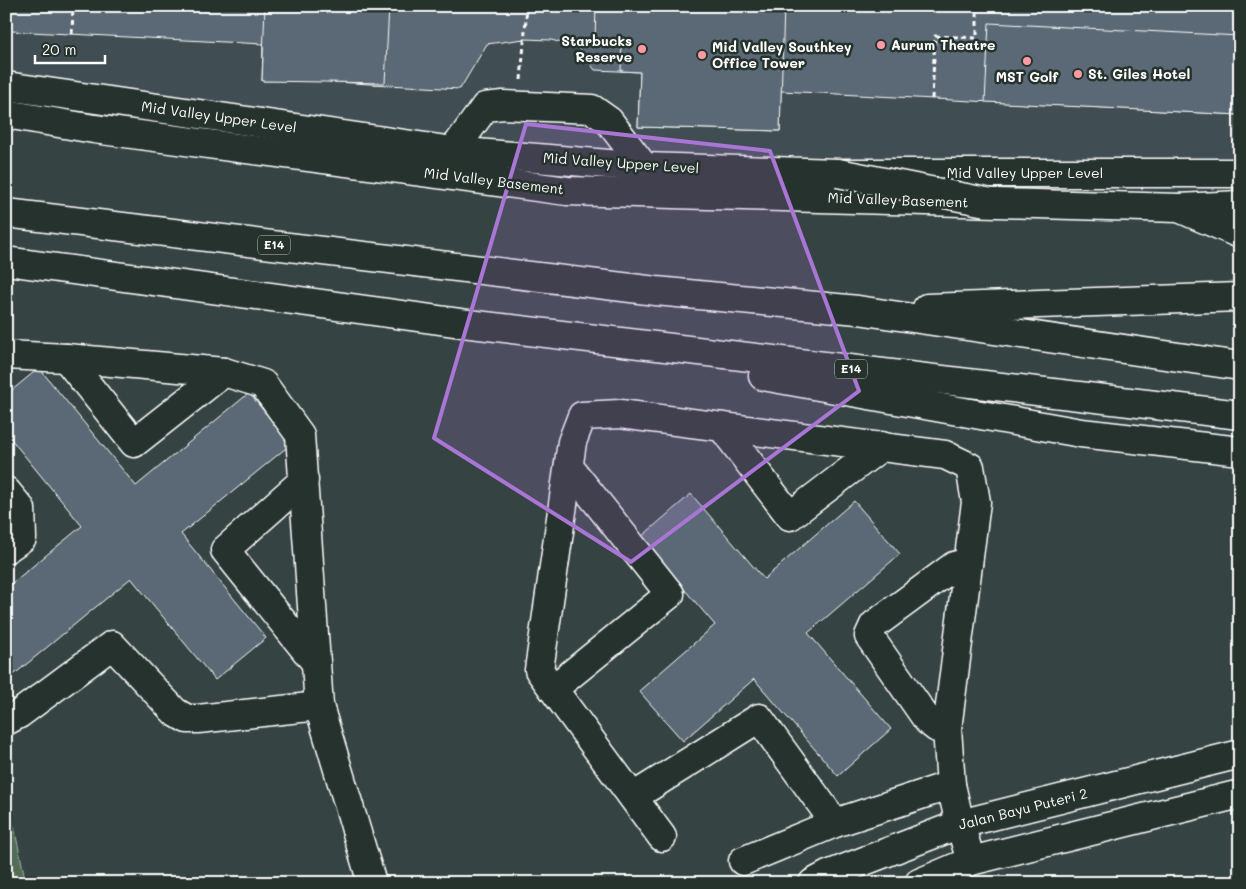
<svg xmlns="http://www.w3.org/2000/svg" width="1246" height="889" font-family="Mali,sans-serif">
	<rect width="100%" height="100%" fill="#364343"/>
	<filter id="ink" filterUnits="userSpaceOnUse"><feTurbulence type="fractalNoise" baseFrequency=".02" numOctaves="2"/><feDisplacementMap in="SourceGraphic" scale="10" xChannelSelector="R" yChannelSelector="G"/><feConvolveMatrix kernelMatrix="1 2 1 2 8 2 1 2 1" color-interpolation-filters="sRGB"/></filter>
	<g filter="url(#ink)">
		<path fill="#414e52" d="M6,6H1240V164L675,160L443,140L6,78Z"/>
		<path fill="#516d54" stroke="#a8b6aa" d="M6,789L26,883H6Z"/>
		<g fill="#5a6975" stroke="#fff">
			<path d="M13,6H1240V115L781,91L780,131L638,127L640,72L595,70L578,47L551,40L524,39L487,44L460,89L300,80L262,81L263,44L11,31Z"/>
			<path d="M265,6H389L385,83L262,81Z"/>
			<path d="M596,6H784L780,131L638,127L640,72L621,71L622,40L595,39Z"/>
			<path d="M989,23L1240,36V115L985,102Z"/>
			<path d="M39,368L136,486L249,393L291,444L181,534L266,638L215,680L131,578L11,677L6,671V588L82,526L6,433V395Z"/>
			<path d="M691,494L764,579L854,501L900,554L808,633L891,729L838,776L754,679L683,741L639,691L715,625L640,538Z"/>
		</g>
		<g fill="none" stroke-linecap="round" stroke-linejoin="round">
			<defs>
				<g id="minor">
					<path d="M6,86L453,151L644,167L838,173H1240"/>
					<path d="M6,114L94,129L567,191L1179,208L1240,234"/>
					<path d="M453,151L485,107L503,105L592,109L609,121L644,167"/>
					<path d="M6,355L66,358L224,372L263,384L300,435L319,706L372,883"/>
					<path d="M66,358L134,443L224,372"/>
					<path d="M722,427L790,516L882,446"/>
					<path d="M304,480L225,550L316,663"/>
					<path d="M6,491L21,509L22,538L6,549"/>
					<path d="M553,689L670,594L569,467"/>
					<path d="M6,721L19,714L112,645L175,712L187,719H198L319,706"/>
					<path d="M947,729L937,728L928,721L869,636L874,625L954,566L968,563"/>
					<path d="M633,797L759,718L835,823"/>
					<path d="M662,837L539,670L572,442L582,416L620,414L945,455L970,467L976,502L947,729L951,785L960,824L971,861"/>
					<path d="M743,861L835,823L951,785"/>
					<path d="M813,883L828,875L960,824L1240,754"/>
					<path d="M919,883L971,861L1240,794"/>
				</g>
				<g id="highway">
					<path d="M1179,208L1240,205"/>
					<path d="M6,213L656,291L858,310L1240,366"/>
					<path d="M6,261L461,323L1240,415"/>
					<path d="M927,308L1240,297"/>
					<path d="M763,376L1081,433L1240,451"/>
				</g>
			</defs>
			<use href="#minor" stroke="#fff" stroke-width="31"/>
			<use href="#highway" stroke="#fff" stroke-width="31"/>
			<g stroke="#fff" stroke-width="3" stroke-dasharray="5 4" stroke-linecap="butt">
				<path d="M72,34L73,6"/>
				<path d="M521,80L527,6"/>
				<path d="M932,99L935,36L977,38V6"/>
			</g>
			<use href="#minor" stroke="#26332d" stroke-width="28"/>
			<use href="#highway" stroke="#26332d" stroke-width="28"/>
			<defs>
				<path id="minor-bridge" d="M838,173L986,202"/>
			</defs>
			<use href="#minor-bridge" stroke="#fff" stroke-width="31" stroke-linecap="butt"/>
			<use href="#minor-bridge" stroke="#26332d" stroke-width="28"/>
		</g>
	</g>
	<path fill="#a976d5" fill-opacity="0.2" stroke="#a976d5" stroke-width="4" stroke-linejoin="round" d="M526,124L770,151L859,391L631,562L434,438Z"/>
	<g fill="#ff9aa2" stroke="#26332d" stroke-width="2">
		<circle cx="881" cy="45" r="5"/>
		<circle cx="642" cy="49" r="5"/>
		<circle cx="702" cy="55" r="5"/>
		<circle cx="1027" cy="61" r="5"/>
		<circle cx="1078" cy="74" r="5"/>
	</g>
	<g text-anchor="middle" stroke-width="5" stroke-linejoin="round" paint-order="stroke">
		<g fill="#26332d" stroke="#bec2c0" stroke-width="1">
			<rect x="258" y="235.5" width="32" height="19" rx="4"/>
			<rect x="835" y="359.5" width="32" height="19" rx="4"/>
		</g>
		<g font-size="12" font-weight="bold" fill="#fff">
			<text x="274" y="249">E14</text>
			<text x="851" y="373">E14</text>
		</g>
		<g font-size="14" font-weight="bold" fill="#fff" stroke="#26332d" text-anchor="start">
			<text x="632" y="46" text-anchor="end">Starbucks<tspan x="632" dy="16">Reserve</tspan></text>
			<text x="891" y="50">Aurum Theatre</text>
			<text x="712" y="52">Mid Valley Southkey<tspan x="712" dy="16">Office Tower</tspan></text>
			<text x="1088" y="79">St. Giles Hotel</text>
			<text x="1027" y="82" text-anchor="middle">MST Golf</text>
		</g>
		<g font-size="14" fill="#fff" stroke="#26332d">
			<text transform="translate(219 117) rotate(8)" y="5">Mid Valley Upper Level</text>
			<text transform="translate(621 163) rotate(4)" y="5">Mid Valley Upper Level</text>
			<text x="1025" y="178">Mid Valley Upper Level</text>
			<text transform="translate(494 181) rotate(7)" y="5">Mid Valley Basement</text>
			<text transform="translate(898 200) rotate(2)" y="5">Mid Valley Basement</text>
			<text transform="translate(1023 809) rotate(-14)" y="5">Jalan Bayu Puteri 2</text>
		</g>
	</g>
	<rect width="1246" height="889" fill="none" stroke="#26332d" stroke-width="25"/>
	<rect x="12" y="12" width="1221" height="864" fill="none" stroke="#fff" stroke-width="2" filter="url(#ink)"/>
	<path d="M35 55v8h70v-8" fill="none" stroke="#ffffff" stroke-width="2.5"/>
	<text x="42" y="55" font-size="15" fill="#ffffff" stroke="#26332d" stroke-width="4" paint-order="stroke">20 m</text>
</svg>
